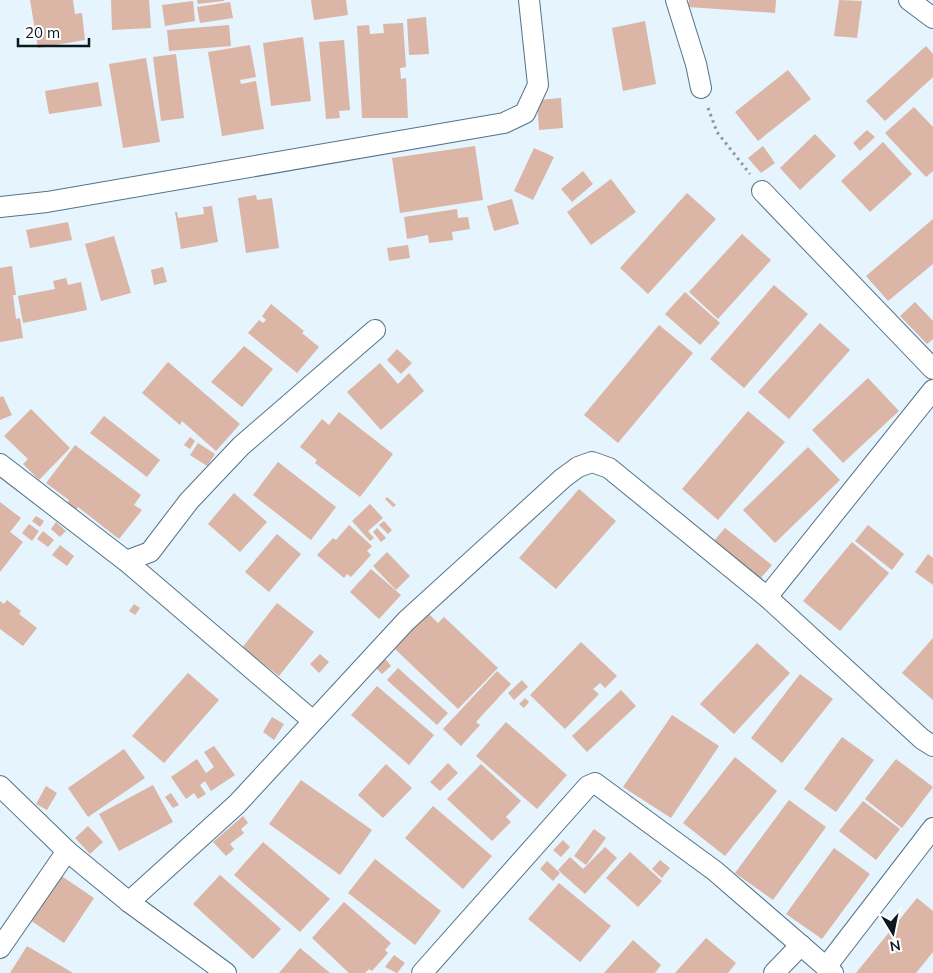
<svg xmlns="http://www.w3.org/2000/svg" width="933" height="973" font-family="Mulish,sans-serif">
	<rect width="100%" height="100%" fill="#e5f4fd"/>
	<g fill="#dbb5a5">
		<path d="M30,0H73L75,14L82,13L85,40L38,48Z"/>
		<path d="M111,0H149L151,28L112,30Z"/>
		<path d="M197,0H224V1L198,4Z"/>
		<path d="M311,0H346L348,15L314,20Z"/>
		<path d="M689,0H776L775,13L688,7Z"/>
		<path d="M839,0L862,1L857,38L834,36Z"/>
		<path d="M193,1L195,21L165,26L162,5Z"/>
		<path d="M230,2L233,18L200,23L197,7Z"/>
		<path d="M426,17L429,54L409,55L407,19Z"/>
		<path d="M645,21L656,84L623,91L612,28Z"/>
		<path d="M403,23L406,67L400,68L401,79L406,78L408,118H362L357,26L369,25L370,34L384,33L383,24Z"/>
		<path d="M229,25L231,46L169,51L167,30Z"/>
		<path d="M303,37L311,101L271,106L263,43Z"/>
		<path d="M344,40L350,110L339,111L340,118L326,119L319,42Z"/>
		<path d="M250,45L256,77L240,80L241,84L256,81L264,129L222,136L208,52Z"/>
		<path d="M926,46L933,54V77L885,121L866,101Z"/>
		<path d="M176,54L184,118L161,121L153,57Z"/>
		<path d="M146,58L160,142L123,148L109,64Z"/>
		<path d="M788,70L811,99L758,141L735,112Z"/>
		<path d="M98,82L102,106L49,114L45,91Z"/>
		<path d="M561,98L563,128L539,130L537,100Z"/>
		<path d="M914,107L933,127V171L926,177L885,133Z"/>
		<path d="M867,130L875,137L860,151L853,143Z"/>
		<path d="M815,134L836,156L800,190L780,168Z"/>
		<path d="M883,142L912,174L870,212L841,181Z"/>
		<path d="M475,146L483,200L400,213L392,158Z"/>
		<path d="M763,146L775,163L761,173L748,158Z"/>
		<path d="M534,148L554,157L533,200L514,191Z"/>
		<path d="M583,171L593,184L572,202L561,189Z"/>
		<path d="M611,179L636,212L591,245L567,212Z"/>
		<path d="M687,193L716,219L648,294L620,268Z"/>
		<path d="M256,195L257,200L272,198L279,248L246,253L238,198Z"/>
		<path d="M512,199L519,224L494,231L487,206Z"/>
		<path d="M212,206L218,242L181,249L175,212H177L178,218L204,214L203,207Z"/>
		<path d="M457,209L458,218L468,217L470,229L452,232L453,240L429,243L428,235L407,239L404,217Z"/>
		<path d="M933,219V264L888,301L866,276Z"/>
		<path d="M68,222L72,240L30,248L26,230Z"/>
		<path d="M742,234L771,260L718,319L689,292Z"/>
		<path d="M114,236L131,293L101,301L85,244Z"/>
		<path d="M408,245L410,258L389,261L387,248Z"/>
		<path d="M12,266L16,295H13L16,319L20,318L23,338L0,342V268Z"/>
		<path d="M163,267L167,282L154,285L151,270Z"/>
		<path d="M66,278L68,285L81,282L87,310L23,323L18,296L55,289L53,281Z"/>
		<path d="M774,285L808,314L744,388L710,359Z"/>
		<path d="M685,292L720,323L700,345L665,314Z"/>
		<path d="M915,302L933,321V339L927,344L900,316Z"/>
		<path d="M271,304L304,331L302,333L319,347L297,373L248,333L259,320L263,323L266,320L262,316Z"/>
		<path d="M820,323L850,350L789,419L758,392Z"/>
		<path d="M659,325L693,353L618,443L584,415Z"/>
		<path d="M244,346L273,369L242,407L211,382Z"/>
		<path d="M397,349L412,363L401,374L387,360Z"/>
		<path d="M168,362L240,424L216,451L182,421L180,425L142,393Z"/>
		<path d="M380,363L398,384L409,373L424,391L381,430L347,392Z"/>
		<path d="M868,378L899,411L843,463L812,430Z"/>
		<path d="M3,396L12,415L0,420V397Z"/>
		<path d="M31,409L70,448L39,480L23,464L28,459L4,436Z"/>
		<path d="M748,411L785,442L718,520L682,489Z"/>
		<path d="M339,412L393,454L360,497L315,463L317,460L300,447L322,419L329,425Z"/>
		<path d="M104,416L160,460L147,477L90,433Z"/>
		<path d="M190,437L195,441L190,449L184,445Z"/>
		<path d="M198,443L215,454L207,466L190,455Z"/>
		<path d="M75,445L141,495L134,505L142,510L119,539L78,507L76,510L67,503L69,500L46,483Z"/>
		<path d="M808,447L840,480L775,543L743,510Z"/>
		<path d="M278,462L336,507L311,540L253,495Z"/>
		<path d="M579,489L616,521L556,589L519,558Z"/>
		<path d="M234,493L267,522L240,552L208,524Z"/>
		<path d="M387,497L396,505L393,507L385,499Z"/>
		<path d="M0,502L21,518L10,532L23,542L0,572Z"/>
		<path d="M370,504L383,518L368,531L374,538L370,541L352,521Z"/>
		<path d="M36,516L44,521L40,527L32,521Z"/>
		<path d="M384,521L392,530L388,534L379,525Z"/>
		<path d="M56,522L66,531L60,537L51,529Z"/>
		<path d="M29,524L39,531L32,541L22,533Z"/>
		<path d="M349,525L372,546L367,551L371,555L351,577L347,574L344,578L317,555L333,538L336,540Z"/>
		<path d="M868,525L904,554L892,570L855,541Z"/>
		<path d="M377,528L386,538L381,542L373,532Z"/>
		<path d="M725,528L772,565L760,579L713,542Z"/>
		<path d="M43,531L54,540L48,547L37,539Z"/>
		<path d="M277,534L301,554L269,592L245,572Z"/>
		<path d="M852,542L889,573L840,631L803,601Z"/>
		<path d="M60,545L74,556L67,566L52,555Z"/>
		<path d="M387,552L410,576L396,590L373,566Z"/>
		<path d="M928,554L933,558V585L915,572Z"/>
		<path d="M371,569L401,595L379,619L350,592Z"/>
		<path d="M7,600L21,611L19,614L37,628L23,646L0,629V601L4,604Z"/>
		<path d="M277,603L314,632L279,676L242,648Z"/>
		<path d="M134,604L140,608L135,615L129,611Z"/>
		<path d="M428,613L438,623L444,617L498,668L458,709L394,648Z"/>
		<path d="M933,638V700L902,673Z"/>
		<path d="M581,642L617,676L605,688L600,683L593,689L599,694L565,729L530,695Z"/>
		<path d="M757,643L790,673L734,734L700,704Z"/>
		<path d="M320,654L329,662L319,673L310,664Z"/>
		<path d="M383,656L391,666L382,674L373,665Z"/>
		<path d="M398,668L448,713L437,725L387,680Z"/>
		<path d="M497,671L511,684L476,722L480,725L461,746L443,729Z"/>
		<path d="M188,673L219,700L164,763L132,736Z"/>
		<path d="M800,674L833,699L782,763L751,738Z"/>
		<path d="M522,680L528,687L514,700L508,693Z"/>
		<path d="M377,686L434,735L409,765L351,715Z"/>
		<path d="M621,690L636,706L587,752L572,736Z"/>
		<path d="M525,698L529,702L524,708L519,704Z"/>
		<path d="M672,715L719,746L671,818L623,787Z"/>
		<path d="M272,717L284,724L274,740L263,732Z"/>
		<path d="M506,722L567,775L537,809L476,756Z"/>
		<path d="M842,737L874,760L836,812L804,789Z"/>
		<path d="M214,746L235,775L211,791L205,781L200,785L206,794L198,799L194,793L186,799L171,777L197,759L206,773L214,767L204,752Z"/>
		<path d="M124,749L145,778L88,817L68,788Z"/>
		<path d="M735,757L777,791L725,856L683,823Z"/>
		<path d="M896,759L933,787L902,828L865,799Z"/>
		<path d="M448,763L458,773L440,791L430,782Z"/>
		<path d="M386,764L412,788L383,818L358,795Z"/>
		<path d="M481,764L521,801L506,817L511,822L492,841L447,799Z"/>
		<path d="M301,780L372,830L340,875L269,824Z"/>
		<path d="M153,785L173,822L119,851L99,814Z"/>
		<path d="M46,786L57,793L47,810L36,804Z"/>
		<path d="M171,793L179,805L173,808L165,797Z"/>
		<path d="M789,800L826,827L773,900L735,873Z"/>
		<path d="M863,801L900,829L876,860L839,831Z"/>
		<path d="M433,806L492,856L463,889L405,838Z"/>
		<path d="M243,816L248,823L241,829L244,833L230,844L234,849L226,856L213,842Z"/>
		<path d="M88,826L103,842L90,854L75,838Z"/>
		<path d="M594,829L606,838L586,865L574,856Z"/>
		<path d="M563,840L570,847L561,857L553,850Z"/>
		<path d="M263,842L330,899L300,932L234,875Z"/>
		<path d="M605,847L617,858L585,894L558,870L570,857L583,869Z"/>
		<path d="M834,848L870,874L822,939L786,914Z"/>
		<path d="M630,852L662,881L638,907L606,878Z"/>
		<path d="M375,859L441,911L415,945L348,893Z"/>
		<path d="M660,860L670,868L662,878L652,869Z"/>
		<path d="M547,861L560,873L553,881L540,869Z"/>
		<path d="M60,875L94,898L64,943L30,920Z"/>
		<path d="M220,875L281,929L253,959L193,904Z"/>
		<path d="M559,883L611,926L580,962L528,919Z"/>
		<path d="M917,898L933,911V952L916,973H856Z"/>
		<path d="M344,902L391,943L385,950L388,953L372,971L369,969L365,973H349L312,938Z"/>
		<path d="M706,938L736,963L728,973H675Z"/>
		<path d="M633,940L661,965L655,973H604Z"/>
		<path d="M27,946L73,973H10Z"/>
		<path d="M300,948L330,973H279Z"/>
		<path d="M394,955L405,963L397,973L385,967Z"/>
	</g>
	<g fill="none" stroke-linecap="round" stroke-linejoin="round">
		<defs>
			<g id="minor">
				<path d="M676,0L696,64L701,88"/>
				<path d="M909,0L933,18"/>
				<path d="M762,191L933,369"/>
				<path d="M0,207L47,202L504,123L525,113L538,85L529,0"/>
				<path d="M0,464L126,561L313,721"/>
				<path d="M126,561L150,552L189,501L241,446L375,330"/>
				<path d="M767,597L933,390"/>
				<path d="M0,786L67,851L129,902L226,973"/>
				<path d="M129,902L237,804L406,621L563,478L578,467L592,462L609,468L767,597L922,739L933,746"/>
				<path d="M0,948L67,851"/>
				<path d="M826,967L933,828"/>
				<path d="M422,973L588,786L595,783L715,871L833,973"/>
				<path d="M774,973L801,945"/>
			</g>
		</defs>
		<use href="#minor" stroke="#537488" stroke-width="22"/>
		<path stroke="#8997a0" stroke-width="3" stroke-dasharray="2.5 4" stroke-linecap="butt" d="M708,108L717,132L750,174"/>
		<use href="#minor" stroke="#fff" stroke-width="20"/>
	</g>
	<g transform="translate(893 933) rotate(170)" stroke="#ffffff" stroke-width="4" paint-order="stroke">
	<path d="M0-4L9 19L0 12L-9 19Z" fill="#0b1820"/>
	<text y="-8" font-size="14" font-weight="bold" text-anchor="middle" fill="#0b1820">N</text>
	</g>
	<path d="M18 38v8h71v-8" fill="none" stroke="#0b1820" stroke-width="2.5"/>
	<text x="25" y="38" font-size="15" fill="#0b1820" stroke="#ffffff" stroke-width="4" paint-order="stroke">20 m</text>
</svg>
